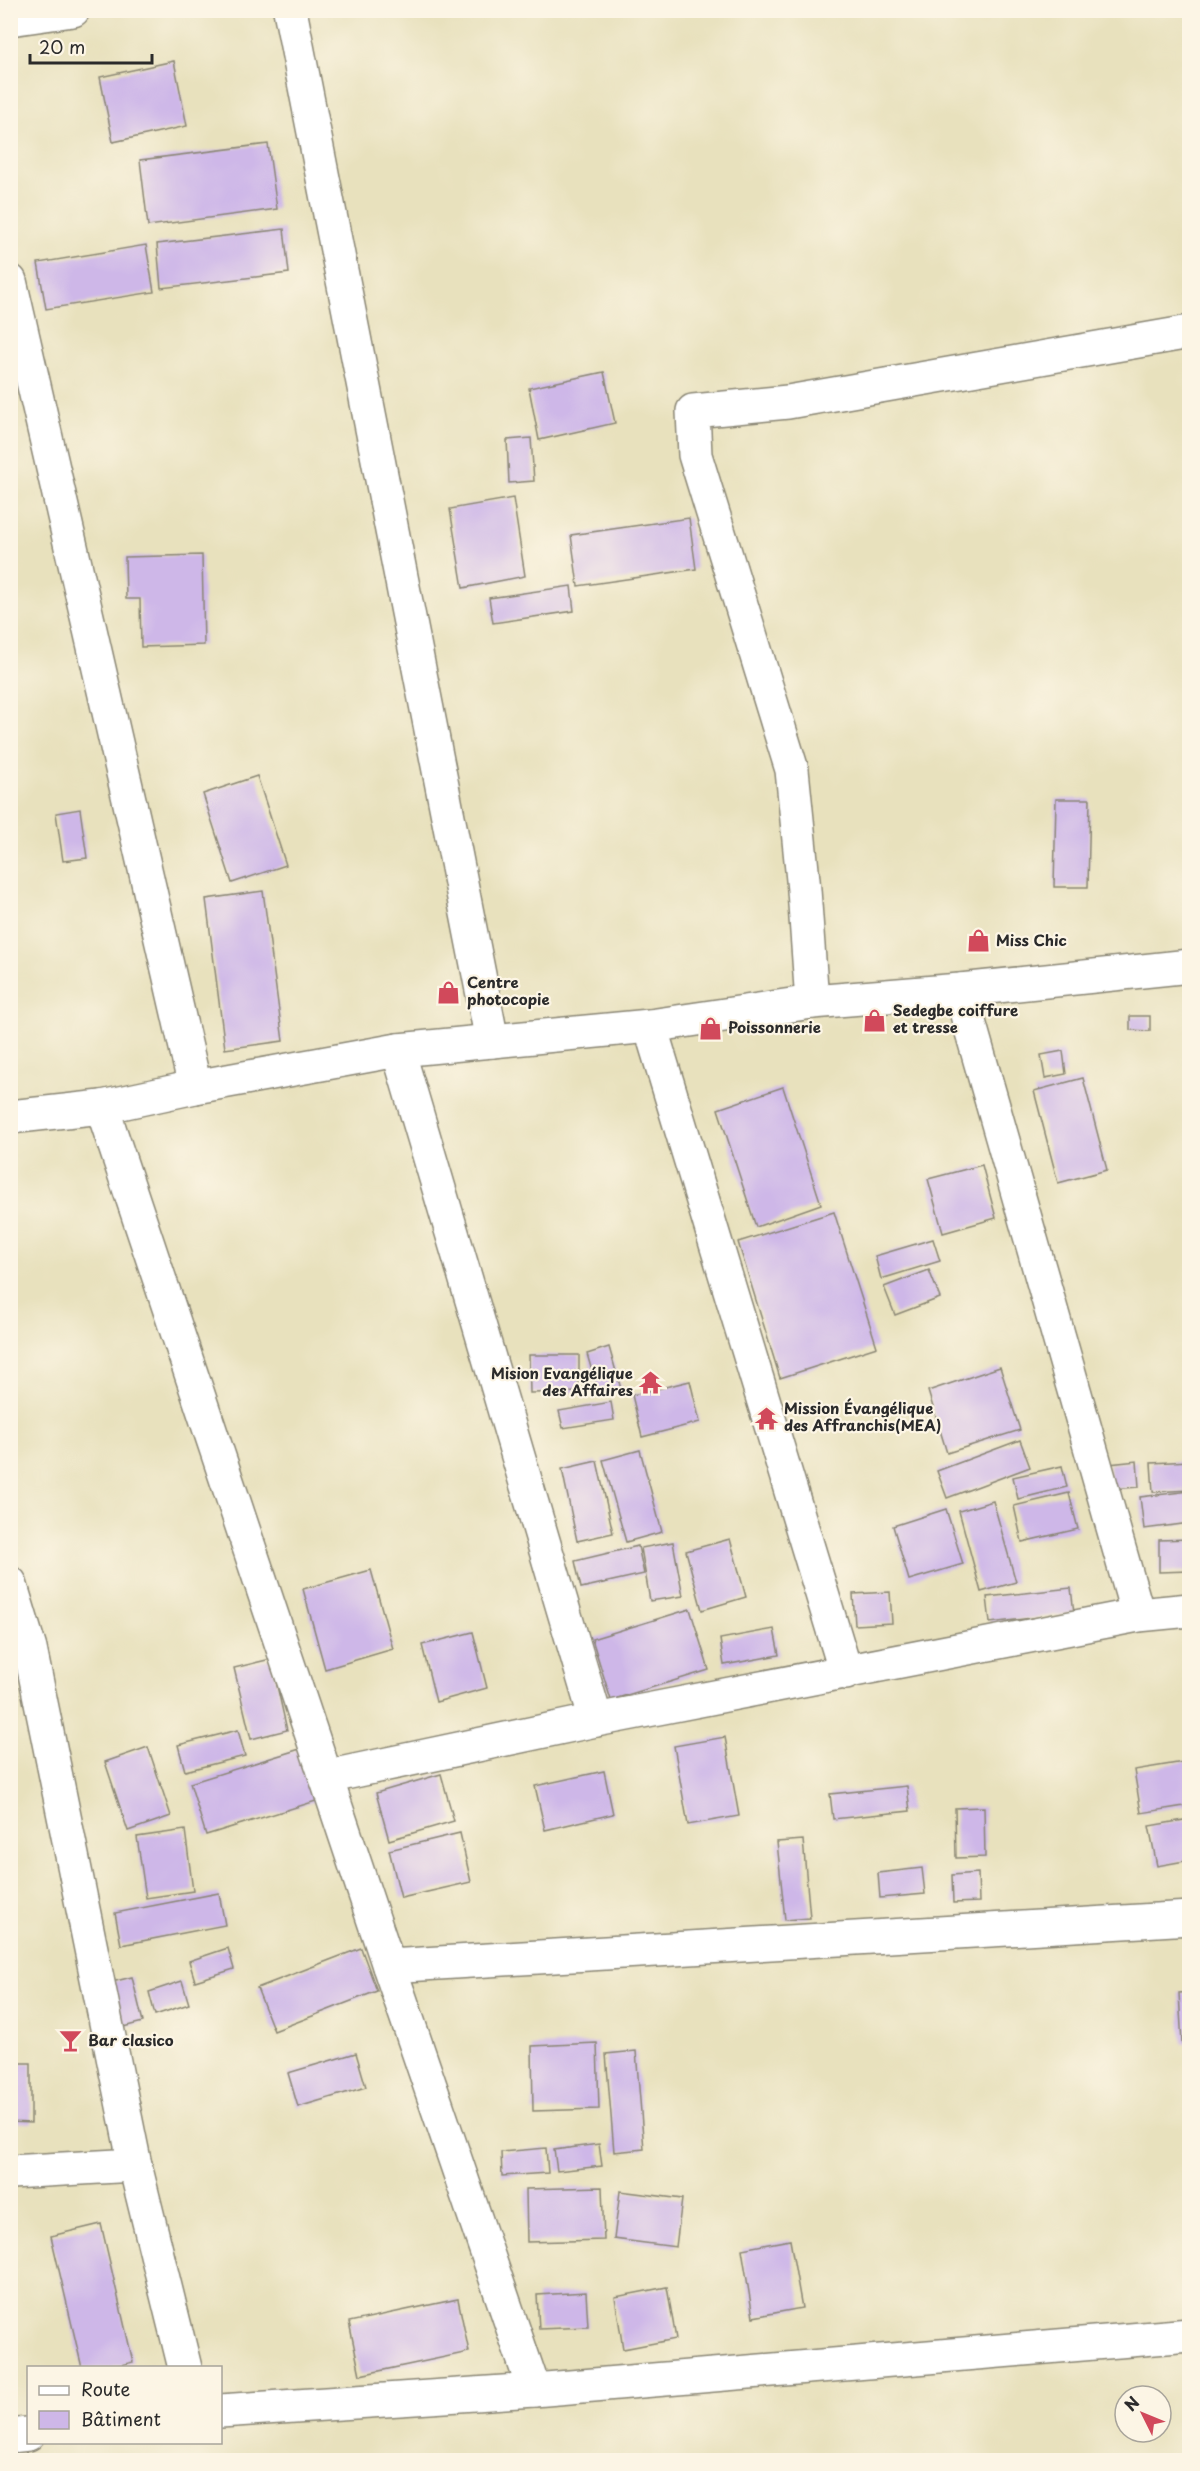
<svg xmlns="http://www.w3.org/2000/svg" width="1200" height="2471" font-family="'Playpen Sans',sans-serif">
	<rect width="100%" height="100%" fill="#fcf5e5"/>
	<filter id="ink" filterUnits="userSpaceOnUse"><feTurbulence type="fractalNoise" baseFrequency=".0167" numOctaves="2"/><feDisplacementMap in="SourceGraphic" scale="12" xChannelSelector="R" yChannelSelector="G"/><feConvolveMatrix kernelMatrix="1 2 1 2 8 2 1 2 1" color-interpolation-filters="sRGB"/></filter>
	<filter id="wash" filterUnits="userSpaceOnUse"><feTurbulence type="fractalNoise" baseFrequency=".008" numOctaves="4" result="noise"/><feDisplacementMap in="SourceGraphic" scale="24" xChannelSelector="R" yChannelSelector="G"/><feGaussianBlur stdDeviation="1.35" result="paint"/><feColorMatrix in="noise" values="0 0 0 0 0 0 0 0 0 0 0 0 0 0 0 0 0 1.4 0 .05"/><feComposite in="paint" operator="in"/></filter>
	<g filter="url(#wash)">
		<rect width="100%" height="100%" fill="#e8e1bd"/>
		<g id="blocks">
			<g fill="#ceb7e8">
				<path d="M174,61L187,126L113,142L100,77Z"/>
				<path d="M268,144L277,209L148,226L140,160Z"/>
				<path d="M284,229L289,273L161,288L157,244Z"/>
				<path d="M146,245L154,292L46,309L38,263Z"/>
				<path d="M604,372L615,423L539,440L529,388Z"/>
				<path d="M531,438L534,481L509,483L507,440Z"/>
				<path d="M513,498L525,576L463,588L450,509Z"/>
				<path d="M689,518L696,569L578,586L571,535Z"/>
				<path d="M202,555L204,645L141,647L140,599H126L125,557Z"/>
				<path d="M571,586L574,611L493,623L489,598Z"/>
				<path d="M257,776L286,865L232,883L203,794Z"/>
				<path d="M1056,799H1090L1088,887H1054Z"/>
				<path d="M80,809L87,858L63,861L56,813Z"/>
				<path d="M263,891L283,1041L225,1049L206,899Z"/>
				<path d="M1130,1016H1150V1031L1130,1030Z"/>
				<path d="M1063,1051L1066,1074L1045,1078L1041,1055Z"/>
				<path d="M1083,1078L1107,1170L1058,1183L1034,1091Z"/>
				<path d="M783,1087L821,1204L756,1227L718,1109Z"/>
				<path d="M982,1165L996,1218L943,1233L928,1179Z"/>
				<path d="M834,1212L877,1347L780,1378L738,1242Z"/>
				<path d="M933,1239L940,1261L881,1279L875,1256Z"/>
				<path d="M929,1270L940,1298L895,1315L884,1287Z"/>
				<path d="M609,1347L621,1389L599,1395L587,1354Z"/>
				<path d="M529,1355H579V1392L530,1393Z"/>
				<path d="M1000,1367L1020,1430L947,1453L928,1391Z"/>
				<path d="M690,1381L700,1422L642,1437L632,1395Z"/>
				<path d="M611,1402L614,1420L563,1428L559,1411Z"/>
				<path d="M1020,1440L1030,1467L947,1498L937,1471Z"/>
				<path d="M640,1450L662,1532L626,1542L603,1460Z"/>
				<path d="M597,1461L613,1533L577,1541L562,1469Z"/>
				<path d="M1137,1461L1139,1487L1110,1489L1109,1464Z"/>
				<path d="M1190,1461V1490L1153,1492L1151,1463Z"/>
				<path d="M1062,1466L1067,1487L1018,1499L1013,1477Z"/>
				<path d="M1190,1491V1523L1144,1529L1140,1497Z"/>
				<path d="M1069,1493L1078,1529L1022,1542L1014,1506Z"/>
				<path d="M993,1501L1016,1582L981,1592L959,1511Z"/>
				<path d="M946,1509L963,1564L909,1580L893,1526Z"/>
				<path d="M730,1539L746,1597L702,1610L686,1551Z"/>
				<path d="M1190,1539V1571L1159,1572V1540Z"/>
				<path d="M673,1542L683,1596L650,1601L641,1548Z"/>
				<path d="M638,1546L644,1574L581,1588L575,1561Z"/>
				<path d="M371,1570L393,1649L325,1669L303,1589Z"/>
				<path d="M1071,1588L1074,1613L990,1623L987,1597Z"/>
				<path d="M890,1592L892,1623L855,1625L853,1594Z"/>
				<path d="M690,1609L709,1670L611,1700L592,1639Z"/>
				<path d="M774,1629L779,1655L724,1665L720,1639Z"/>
				<path d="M473,1632L487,1688L436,1702L422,1645Z"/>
				<path d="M271,1659L287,1730L251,1739L234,1668Z"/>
				<path d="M238,1730L245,1756L185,1771L178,1745Z"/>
				<path d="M725,1737L739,1816L688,1825L674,1746Z"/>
				<path d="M148,1747L171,1816L128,1831L105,1762Z"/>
				<path d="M300,1749L316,1801L206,1835L190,1783Z"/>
				<path d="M1190,1761V1805L1141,1813L1134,1770Z"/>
				<path d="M604,1771L613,1814L545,1830L535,1786Z"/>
				<path d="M441,1774L454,1821L389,1840L376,1793Z"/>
				<path d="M907,1786L910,1811L833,1819L830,1794Z"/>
				<path d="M984,1807L985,1857L956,1858L955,1808Z"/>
				<path d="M1190,1819V1860L1157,1866L1149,1826Z"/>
				<path d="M185,1830L193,1891L146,1898L137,1837Z"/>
				<path d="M460,1833L471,1882L401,1898L389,1850Z"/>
				<path d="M803,1840L810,1918L785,1920L777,1842Z"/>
				<path d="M922,1868L925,1894L880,1898L878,1873Z"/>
				<path d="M978,1873L979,1902L953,1903L952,1875Z"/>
				<path d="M219,1893L225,1925L121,1945L115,1913Z"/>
				<path d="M228,1948L234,1969L195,1981L189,1961Z"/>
				<path d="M361,1948L377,1991L274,2031L257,1988Z"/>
				<path d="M132,1977L143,2022L115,2029L104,1984Z"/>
				<path d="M182,1981L189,2004L155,2015L149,1992Z"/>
				<path d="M1190,1992V2043L1182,2044L1179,1993Z"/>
				<path d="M597,2043L599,2109L533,2111L532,2046Z"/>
				<path d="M636,2051L644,2149L614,2152L606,2054Z"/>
				<path d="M356,2053L366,2087L298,2107L288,2073Z"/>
				<path d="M10,2063H31V2123L10,2122Z"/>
				<path d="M599,2144L602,2166L557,2171L554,2150Z"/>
				<path d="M546,2148L548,2173L502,2176L501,2152Z"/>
				<path d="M602,2187L604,2240L527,2242L526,2189Z"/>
				<path d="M620,2191L682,2199L676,2247L614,2239Z"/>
				<path d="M101,2224L133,2362L109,2368H82L51,2236Z"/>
				<path d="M790,2240L802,2308L753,2317L742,2249Z"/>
				<path d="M667,2287L676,2339L623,2349L615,2297Z"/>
				<path d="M586,2292L588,2327L539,2329L537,2295Z"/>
				<path d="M458,2299L469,2352L360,2375L349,2322Z"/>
			</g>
		</g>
	</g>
	<g filter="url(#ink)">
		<use href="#blocks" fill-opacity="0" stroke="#8a8674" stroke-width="1.5"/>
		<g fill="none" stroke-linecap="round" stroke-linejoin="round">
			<defs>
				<g id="minor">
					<path d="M290,10L492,1041"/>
					<path d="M10,19L73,10"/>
					<path d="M10,281L195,1087"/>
					<path d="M960,990L1138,1615"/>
					<path d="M812,1002L804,890L792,770L695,455L693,411L788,402L1190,332"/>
					<path d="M650,1026L846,1673"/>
					<path d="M398,1050L596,1720"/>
					<path d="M102,1107L389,1966L534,2390"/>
					<path d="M10,1117L102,1107L195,1087L398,1050L650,1026L812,1002L960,990L1190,966"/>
					<path d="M10,1583L30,1649L135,2165L185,2368"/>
					<path d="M326,1777L596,1720L1138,1615L1190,1610"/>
					<path d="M389,1966L1190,1918"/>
					<path d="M10,2172L135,2165"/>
					<path d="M220,2411L534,2390L1190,2335"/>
					<path d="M10,2436L28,2434"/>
				</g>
			</defs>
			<use href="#minor" stroke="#8a8674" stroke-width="36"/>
			<use href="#minor" stroke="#fff" stroke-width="33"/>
		</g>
	</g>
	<defs>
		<symbol id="shop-bare" viewBox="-9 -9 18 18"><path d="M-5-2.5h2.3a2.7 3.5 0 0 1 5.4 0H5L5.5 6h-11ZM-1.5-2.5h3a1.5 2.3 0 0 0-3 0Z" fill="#d1495b" stroke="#fcf5e5" stroke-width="2.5" paint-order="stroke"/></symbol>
		<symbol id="temple-bare" viewBox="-9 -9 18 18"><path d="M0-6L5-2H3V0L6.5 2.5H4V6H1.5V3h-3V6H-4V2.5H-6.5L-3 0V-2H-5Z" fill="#d1495b" stroke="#fcf5e5" stroke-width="2.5" paint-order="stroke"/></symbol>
		<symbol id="bar-bare" viewBox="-9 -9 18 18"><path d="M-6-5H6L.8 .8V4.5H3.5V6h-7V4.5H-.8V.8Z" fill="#d1495b" stroke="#fcf5e5" stroke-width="2.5" paint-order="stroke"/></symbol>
	</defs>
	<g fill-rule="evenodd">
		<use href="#shop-bare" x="962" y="924" width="33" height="33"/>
		<use href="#shop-bare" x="432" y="976" width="33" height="33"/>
		<use href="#shop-bare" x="858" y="1004" width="33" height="33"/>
		<use href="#shop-bare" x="694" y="1012" width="33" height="33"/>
		<use href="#temple-bare" x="634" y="1366" width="33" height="33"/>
		<use href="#temple-bare" x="750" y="1402" width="33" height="33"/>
		<use href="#bar-bare" x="54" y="2024" width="33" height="33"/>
	</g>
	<g text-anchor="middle" stroke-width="4.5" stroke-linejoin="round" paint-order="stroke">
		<g font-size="15" font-weight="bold" fill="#2b2b2b" stroke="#fcf5e5" text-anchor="start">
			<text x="996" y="946">Miss Chic</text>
			<text x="467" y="988">Centre<tspan x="467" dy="17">photocopie</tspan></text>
			<text x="893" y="1016">Sedegbe coiffure<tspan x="893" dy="17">et tresse</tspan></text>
			<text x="728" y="1033">Poissonnerie</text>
			<text x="633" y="1379" text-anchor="end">Mision Evangélique<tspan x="633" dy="17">des Affaires</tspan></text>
			<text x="784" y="1414">Mission Évangélique<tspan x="784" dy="17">des Affranchis(MEA)</tspan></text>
			<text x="88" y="2046">Bar clasico</text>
		</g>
	</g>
	<rect width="1200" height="2471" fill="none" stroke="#fcf5e5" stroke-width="36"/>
	<rect x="27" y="2366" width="195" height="78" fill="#fcf5e5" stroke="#a8a49b" stroke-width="1.5"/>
	<rect x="39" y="2386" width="30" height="9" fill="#ffffff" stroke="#a8a49b" stroke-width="1.5"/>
	<text x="81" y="2396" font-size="18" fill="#2b2b2b">Route</text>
	<rect x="39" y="2411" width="30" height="18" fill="#ceb7e8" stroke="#a8a49b" stroke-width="1.5"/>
	<text x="81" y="2426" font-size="18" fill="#2b2b2b">Bâtiment</text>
	<g transform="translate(1143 2414) rotate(313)"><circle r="28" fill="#fcf5e5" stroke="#a8a49b" stroke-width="1.5"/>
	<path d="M0-4.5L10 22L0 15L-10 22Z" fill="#d1495b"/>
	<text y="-9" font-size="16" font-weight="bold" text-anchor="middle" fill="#2b2b2b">N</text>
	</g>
	<path d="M30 54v9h122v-9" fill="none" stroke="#2b2b2b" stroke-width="3"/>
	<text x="39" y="54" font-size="18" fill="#2b2b2b" stroke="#fcf5e5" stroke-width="4.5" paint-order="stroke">20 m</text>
</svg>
